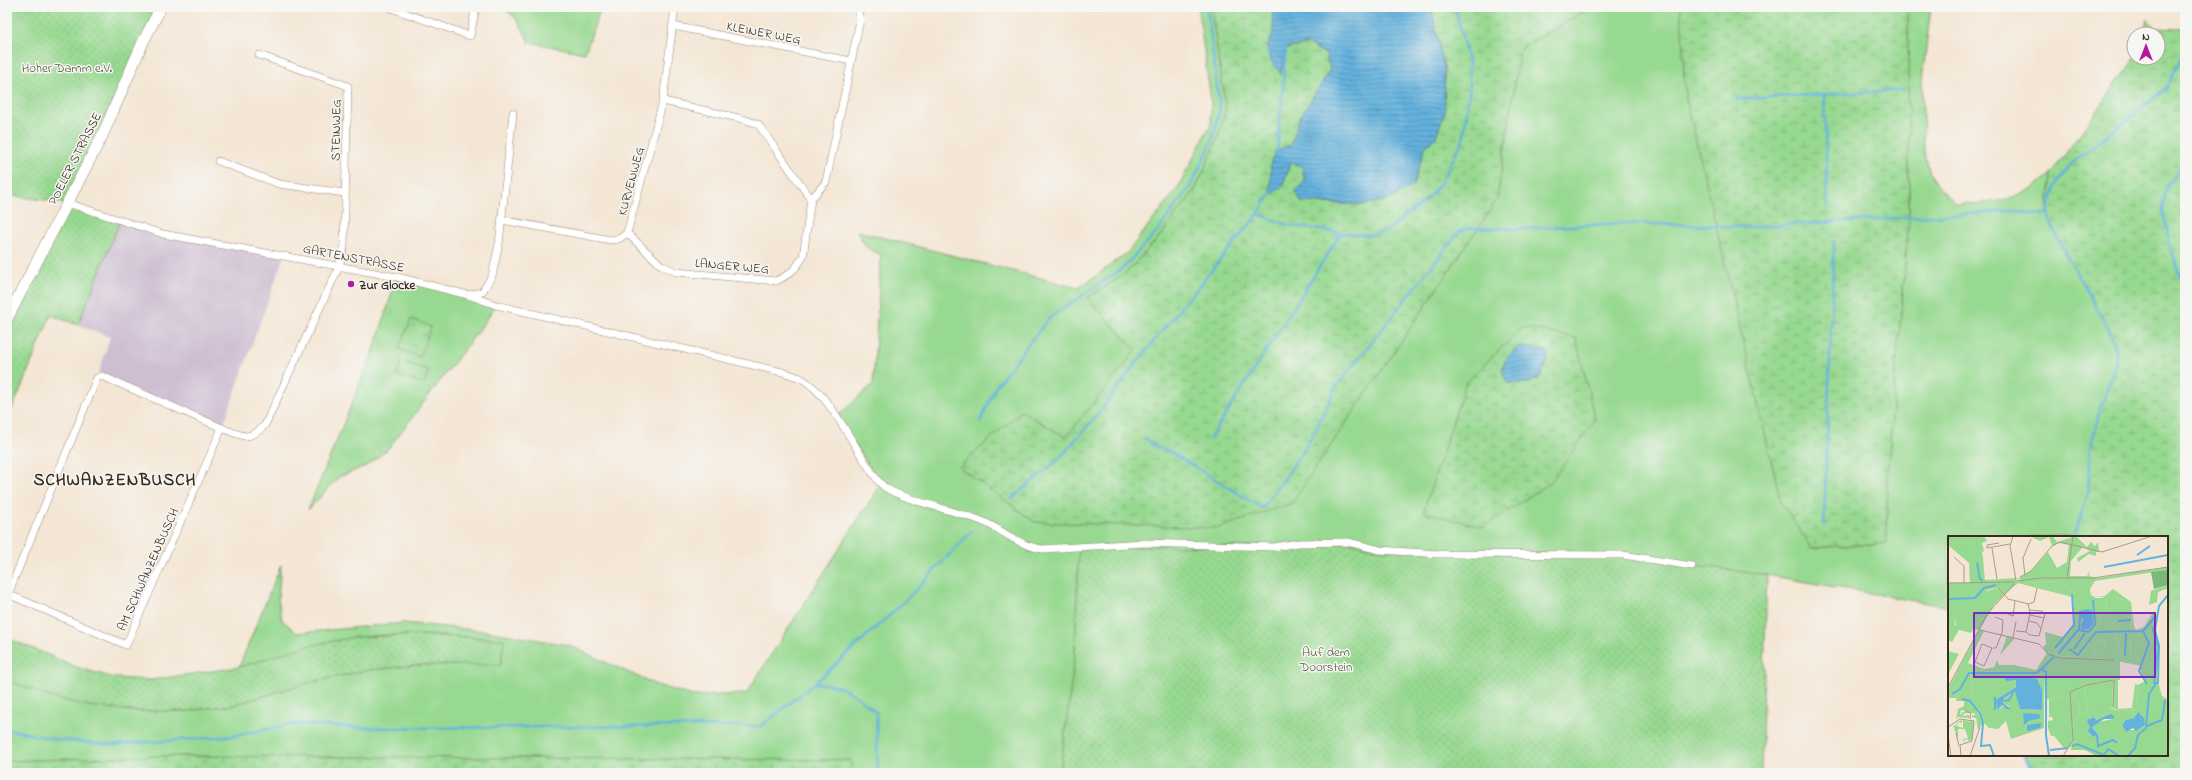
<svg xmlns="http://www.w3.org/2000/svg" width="2192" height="780" font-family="'Indie Flower',sans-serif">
	<defs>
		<pattern id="wetland-marsh" width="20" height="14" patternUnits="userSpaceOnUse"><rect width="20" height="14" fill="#97d990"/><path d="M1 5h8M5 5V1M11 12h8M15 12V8" fill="none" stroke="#83ba7c"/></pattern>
		<pattern id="park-tufts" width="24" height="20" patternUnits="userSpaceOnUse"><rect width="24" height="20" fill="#97d990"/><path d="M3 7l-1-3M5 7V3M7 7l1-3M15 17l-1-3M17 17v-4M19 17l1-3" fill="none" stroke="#83ba7c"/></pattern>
		<pattern id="garden-dots" width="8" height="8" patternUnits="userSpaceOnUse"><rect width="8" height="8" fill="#97d990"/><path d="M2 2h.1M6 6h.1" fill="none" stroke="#83ba7c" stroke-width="1.8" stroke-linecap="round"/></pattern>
		<pattern id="water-rules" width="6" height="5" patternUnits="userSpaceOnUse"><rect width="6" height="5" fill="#63b2dd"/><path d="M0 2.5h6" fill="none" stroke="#5391b3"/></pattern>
	</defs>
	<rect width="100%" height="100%" fill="#f6f6f2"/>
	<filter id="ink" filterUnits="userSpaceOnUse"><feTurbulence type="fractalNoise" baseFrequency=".025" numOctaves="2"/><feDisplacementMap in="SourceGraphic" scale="8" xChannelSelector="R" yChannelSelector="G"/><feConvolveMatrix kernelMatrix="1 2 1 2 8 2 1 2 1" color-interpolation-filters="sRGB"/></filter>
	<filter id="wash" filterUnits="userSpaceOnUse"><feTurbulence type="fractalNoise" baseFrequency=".012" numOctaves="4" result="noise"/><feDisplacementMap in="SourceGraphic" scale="16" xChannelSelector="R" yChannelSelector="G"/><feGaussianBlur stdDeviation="0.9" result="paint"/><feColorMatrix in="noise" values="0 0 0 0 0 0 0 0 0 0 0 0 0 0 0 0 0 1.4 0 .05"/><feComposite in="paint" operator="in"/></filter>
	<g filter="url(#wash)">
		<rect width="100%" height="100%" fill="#f4e6d4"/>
		<path fill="#cebed2" d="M120,221L145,229L284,256L222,428L102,376L99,372L110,337L78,325Z"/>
		<g fill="#97d990" stroke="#698257">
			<path d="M497,7H601L585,53L529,42C521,26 515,11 497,7Z"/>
			<path d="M1198,7H1211L1226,109L1216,143L1196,188L1160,236L1125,274L1087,298L1136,350L1066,438L959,467L1035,522L1497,200L1520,49L1592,7H1681L1685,94L1811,548L1887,543V478L1909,218L1908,7H1931L1922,81L1924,151L1930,173L1940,189L1957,204C1995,204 2022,200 2051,174L2048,215L2060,244L2110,331L2116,350L2115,367L2100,409L2091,446L2088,495L2074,537H1949V607L1767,575L1692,566L1274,547L1079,546L1075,654L1060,773H851L850,760L158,756L7,761V680L133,711H187L233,705L307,683L369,670L419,665L501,664L503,639C454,637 403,631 354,638C314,643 277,655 239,667L281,565L278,598L282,620L297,633L404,623L486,631L568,645L654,684L693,696L746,694L881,484L837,417L873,384L881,255L866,247L857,231L1079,288L1127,253L1178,188L1211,123V101Z"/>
			<path d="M397,277L496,305L479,330L388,449L366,466L339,477L308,510L375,347Z"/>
		</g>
		<g fill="url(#wetland-marsh)" stroke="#698257">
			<path d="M1211,7H1272L1274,30L1267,49L1281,73L1286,49L1308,44L1326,54L1330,70L1299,119L1291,146L1277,150L1273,193L1282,187L1291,162L1302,166L1305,181L1301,202L1362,205L1388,200L1420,164L1425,147L1436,137L1444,68L1431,7H1592L1520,49L1497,200L1292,503L1218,528L1035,522L959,467L1021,411L1066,437L1136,350L1087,298L1125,274L1160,236L1196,188L1216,143L1226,109Z"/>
			<path d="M1681,7H1908L1909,218L1887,478V543L1811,548L1781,502L1685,94Z"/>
			<path d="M2147,19L2155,28L2185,29V203L2181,214L2185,231V773H2034L2023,755H2167V537H2074L2088,495L2091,446L2100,409L2115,367L2116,350L2106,324L2060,244L2048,215L2051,174L2135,58H2158V34H2144Z"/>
			<path d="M1523,327L1576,338L1595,420L1551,482L1484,527L1423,512L1466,382Z"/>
			<path d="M158,756L851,760V773H7V761Z"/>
		</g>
		<g fill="url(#park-tufts)" stroke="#698257">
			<path d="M411,319L431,327L420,357L399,349Z"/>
			<path d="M401,362L429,370L425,384L397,376Z"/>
		</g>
		<g fill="url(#garden-dots)" stroke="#698257">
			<path d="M7,7H161L67,203L120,221L78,325L51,315L7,422V319L66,203L7,195Z"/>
			<path d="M1348,542L1381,550L1623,555L1767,575L1761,773H1060L1075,654L1079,546L1274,547Z"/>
			<path d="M414,635L504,639L501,665H419L369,670L307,683L233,705L187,711H133L88,706L53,698L7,680V638L82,669L115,678L151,680L239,667L307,646L355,637Z"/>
		</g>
		<g fill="url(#water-rules)" stroke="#4f6e7e">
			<path d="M1272,7H1431L1444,68L1445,111L1436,137L1425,147L1413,186L1388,200L1362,205L1301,202L1295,191L1305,181L1302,166L1291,162L1282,187L1273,193L1270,190L1271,160L1277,150L1291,145L1299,119L1330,70L1326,54L1308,44L1286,49L1281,74L1270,59L1267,49L1274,30Z"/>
			<path d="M1519,346L1547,351L1548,360L1539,379L1526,383H1508C1496,365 1506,359 1519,346Z"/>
		</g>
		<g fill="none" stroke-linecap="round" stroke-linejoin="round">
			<g stroke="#63b2dd" stroke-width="2.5">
				<path d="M1824,95L1828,207"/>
				<path d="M1736,99L1903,90"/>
				<path d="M1277,152L1286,49"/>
				<path d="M2185,163C2177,172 2169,182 2165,193C2158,214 2179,272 2185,295"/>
				<path d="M1258,214L1288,225L1341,233L1369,235L1387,231L1426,200L1440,184L1463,140L1469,95V64L1455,7"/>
				<path d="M2185,236V246"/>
				<path d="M980,422L996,386L1049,318L1122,269L1156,233L1191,185L1212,142L1220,108L1207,7"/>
				<path d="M1145,438L1157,448L1169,451L1262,508C1291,472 1318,431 1335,388L1460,231L1471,228L1518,229L1623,223L1751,227L2014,211L2048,215"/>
				<path d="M1210,439L1341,233"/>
				<path d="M1011,499L1057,461L1093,420L1153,342L1258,214L1273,190"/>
				<path d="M1824,526L1834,241"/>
				<path d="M2074,537L2088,495L2091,446L2100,409L2115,367L2116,350L2110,331L2060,244L2048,215L2055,186L2070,165L2166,89L2184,53"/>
				<path d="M815,683C846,685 853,693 876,712L878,773"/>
				<path d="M2185,688L2183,724L2185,766"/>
				<path d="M7,729L53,739L111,745L233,736L292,724L371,728L761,726L815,683L904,602L972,531"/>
				<path d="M2023,755L2034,773"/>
			</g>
		</g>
	</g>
	<g filter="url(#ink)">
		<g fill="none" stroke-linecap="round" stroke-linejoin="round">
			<defs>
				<g id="minor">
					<path d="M388,7L470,36L476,7"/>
					<path d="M673,26L851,61"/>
					<path d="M663,101L743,119L758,124L811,199"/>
					<path d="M218,161L279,184L345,193"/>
					<path d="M67,203L163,234L397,277L468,295L496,305L782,372C788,374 796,376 802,379C833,396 857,456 880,483C893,499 961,511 984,522C1004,531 1020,546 1042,549L1145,543L1274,547L1298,543L1348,542L1380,550L1439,554L1623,555L1692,566"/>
					<path d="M502,220L611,240L619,239L627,233L663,101L675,7"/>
					<path d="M627,233L661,265L676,272L776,281C789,275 796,269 803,257L811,199L826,182L860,20L857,7"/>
					<path d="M468,295L482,292L492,276L499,244L513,113"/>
					<path d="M102,376L222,428L126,645L8,594L97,378Z"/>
					<path d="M222,428C243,436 248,442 265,425L339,267L344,247L348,86L259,55"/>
				</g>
				<path id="secondary" d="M7,319L102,136L143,42L161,7"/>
			</defs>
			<use href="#minor" stroke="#988879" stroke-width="8"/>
			<use href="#secondary" stroke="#988879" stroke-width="12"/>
			<use href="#minor" stroke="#fff" stroke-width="7"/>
			<use href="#secondary" stroke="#fff" stroke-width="11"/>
		</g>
	</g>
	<circle fill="#b5179e" stroke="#f6f6f2" stroke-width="1.5" cx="351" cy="284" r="4"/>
	<g text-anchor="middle" stroke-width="3" stroke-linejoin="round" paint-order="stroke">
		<g font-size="13" fill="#3b2a1e" stroke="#f6f6f2">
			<text transform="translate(764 32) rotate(11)" y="5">KLEINER WEG</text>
			<text transform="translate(335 130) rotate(-89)" y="5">STEINWEG</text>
			<text transform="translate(74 158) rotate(-63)" y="5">POELER STRASSE</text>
			<text transform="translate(630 181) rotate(-75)" y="5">KURVENWEG</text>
			<text transform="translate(354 257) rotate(11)" y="5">GARTENSTRASSE</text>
			<text transform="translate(732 265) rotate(5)" y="5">LANGER WEG</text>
			<text transform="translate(147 569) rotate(-66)" y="5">AM SCHWANZENBUSCH</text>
		</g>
		<g font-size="13" fill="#52563a" stroke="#f6f6f2">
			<text x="67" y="72">Hoher Damm e.V.</text>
			<text x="1326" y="656">Auf dem<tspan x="1326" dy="15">Doorstein</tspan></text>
		</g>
		<g font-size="13" font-weight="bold" fill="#3b2a1e" stroke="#f6f6f2" text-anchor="start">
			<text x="359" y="289">Zur Glocke</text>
		</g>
		<g font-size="17" font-weight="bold" letter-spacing="1" fill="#3b2a1e" stroke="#f6f6f2">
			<text x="115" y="485">SCHWANZENBUSCH</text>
		</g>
	</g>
	<g transform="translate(1948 536)">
		<rect width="220" height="220" fill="#f4e6d4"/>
		<path d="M0,0H36L39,5L34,7L36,15L34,16L37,44L68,42L69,45L74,44L69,43L83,35L100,16L109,32L119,26L121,9L111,7L104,10L101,1L92,5L81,0H105L109,6L128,0L139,11L143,6L147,10L150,6L151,16H148V20L141,18L130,26L129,22L142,15L135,11L127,20L123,25L122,40H139L142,35L141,40L150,42L220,31V34L147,45L141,54L144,59L151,61L157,60L165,53L183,66L186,91L188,94L196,91L201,106L193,130L160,123L115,122V161L101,163H97L96,140H23L24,167L35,187L30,194L28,181L26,201L28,182L23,181L28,178L13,174L12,179L15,176H20L22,177H17L14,180L21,179L22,182L10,181L8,184L0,183L8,184L10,173L16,170V165H8L10,158L7,152L19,132L41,136L67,132L60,129L46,132L49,124L51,129H66L88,134L99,117L95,111L98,108L97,96L115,101L126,87L124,61L70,47L57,58L51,52L39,54L32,68L16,67L6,82L7,89L25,93L23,97L11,94L4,106L0,104V47H22L21,27L0,9ZM112,45L127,57L135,46H143L140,58L157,62L159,66L158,77L152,81L150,93L133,118L127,121L112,120L106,116L110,111L114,113L120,106L116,101L127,89L125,61L84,47ZM169,62L182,66L184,72L182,122H176L173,118L165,85V70ZM152,104L156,105L158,111L149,120L144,119L147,108ZM220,49V52L210,56L209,66L201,69L203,55ZM59,100L67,102L52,119L57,106ZM166,144H170V173L184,172L187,148L190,149L189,173L173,175L164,172ZM136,150L140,174L132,178L130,162L127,163L125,159ZM23,183L26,187L24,204L19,206L21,204L17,203L16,207L15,203L20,202L17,193H10V203L5,189L8,190L9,186L14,184V187L10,186L9,190L15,192V184L23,186Z" fill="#97d990" fill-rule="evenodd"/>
		<path d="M220,34V49L206,53L203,36Z" fill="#79b97a"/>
		<path d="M19,7L28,12L35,21L36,44H26L27,29L16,10ZM112,45L127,57L135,46H144L141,58L148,62H157L159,66L158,77L152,81L150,93L133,118L127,121L112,120L105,115L111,111L114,113L120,106L116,101L127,89L125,61L83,47ZM139,73L141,93L134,94L136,83L131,81ZM31,52L36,54V62L32,68L16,67L6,83L7,95L3,102H0V75L4,73L0,66V58L24,60ZM169,62L182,66L184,72L182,122H176L173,118L165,85V70ZM204,78L209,79L210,83L206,95L212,111L209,142L214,160L220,164V220H148L137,214H123L126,184L132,178L140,174L157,171L173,175L189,173L190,149L197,145L192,132L201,107L196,91ZM189,177L197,189L189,194H179L178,196L174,189L178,184L186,182ZM147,181L149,184L160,181L165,183L151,186L144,191L150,197L142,199V183ZM152,104L156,105L158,112L149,120L144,119L147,108ZM23,140H96V192L63,203L58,185L50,193L41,192L36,187L24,167ZM56,142L90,146L91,174L72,173L68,155L56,162L55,167L62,171L58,173L55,169L52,173L54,160L68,151V144Z" fill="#97d990" fill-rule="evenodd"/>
		<path d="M51,52L57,58L46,69L32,93L36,95L20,127L36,133L60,129L68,130L67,132L41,136L19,132L7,152L10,158L9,162H0V153L31,94L9,91L6,82L16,67L32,68L36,56ZM0,115L11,118L0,138ZM115,122L172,124V144H166L165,149L164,172L140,174L136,150L125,159L126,162H130L132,178L126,184L123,211L116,212L106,200H103L100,192V185L105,184L104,181H101V163L115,161Z" fill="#97d990"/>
		<path d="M139,73L144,74L145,88L141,93L134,94L133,90L131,93L136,83L131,82V75ZM78,141L89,143L94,154V174L72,173L67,155L56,162L55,167L63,173H58L55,169L49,173L48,164L68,151V144L59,145L56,142ZM190,176L196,182L197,189L188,195L185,192L178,196L174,189L178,184L186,182ZM75,177L91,178L93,182L81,185L76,189ZM163,178L166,180L165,183H156L144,191L150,198L145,201L140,195L142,191L139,184L146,181L149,184ZM94,187L92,192L79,195V189Z" fill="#63b2dd"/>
		<path fill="none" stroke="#63b2dd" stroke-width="2" d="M189,19L202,10M29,27L32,43L35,45M156,31L220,19M0,63L27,62L36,52L48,49M170,85L183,84M130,94L141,96L147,88L145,64M107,112L126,89L124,58M121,113L130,119L148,96L195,95M126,113L137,97M110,118L131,93L132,81M177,120L178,97M94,133L98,136V199L101,220M199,148L191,135L201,107L195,95L207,81M206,148L210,111L205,94L208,84M210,148L211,109L207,94L211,70L220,59M4,158L12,153L21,137H89L106,121M47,161V174M14,163L22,165L32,178L35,187L33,210L42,209L46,220M56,165L61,164L66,155M199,190L214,184L217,164M149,199L150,210L165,204L169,207M124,210L129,208L156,219L160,213L171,220M102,214L120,212M180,220L187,212L190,199L198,192L201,158L209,146"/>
		<path fill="none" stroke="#aa9b8b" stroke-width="1" d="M65,0L62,10L68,44M51,7L39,9V12L62,8M44,12L49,43M6,21L16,30V47M77,39L75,22L83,3M72,41L83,35L104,10L112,6L154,16L204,0M119,42L125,0M69,45L93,42H145L220,31M0,47L66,46M51,52L60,63L81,68L86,66L89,52M55,76L65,80L67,65M82,79L96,82M81,85L89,87L93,93M32,94L91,108L100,118L111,122L166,124M68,95L78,96L82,77L80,68M78,96L82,99L91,100L97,78L94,75L81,74M65,101L68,86M34,108L44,112L36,130L27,126ZM45,112H48L54,97L55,84L47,81M0,151L40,77L67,47M17,175L23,177L22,183M0,191L12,183L26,185L24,205L12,209L13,220M8,197L11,210M0,200L3,220M22,220L32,191M115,220L125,204L122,156L139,149L166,144L165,170"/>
		<path fill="#7b2cbf" fill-opacity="0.15" stroke="#7b2cbf" stroke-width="2" d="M26,77H207V141H26Z"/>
		<rect width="220" height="220" fill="none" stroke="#3b2a1e" stroke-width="2"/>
	</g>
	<rect width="2192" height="780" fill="none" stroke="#f6f6f2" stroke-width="24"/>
	<g transform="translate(2146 46)"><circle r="19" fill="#f6f6f2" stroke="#aba49d"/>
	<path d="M0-3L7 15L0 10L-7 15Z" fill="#b5179e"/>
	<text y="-6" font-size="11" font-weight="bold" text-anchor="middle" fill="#3b2a1e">N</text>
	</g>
</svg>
